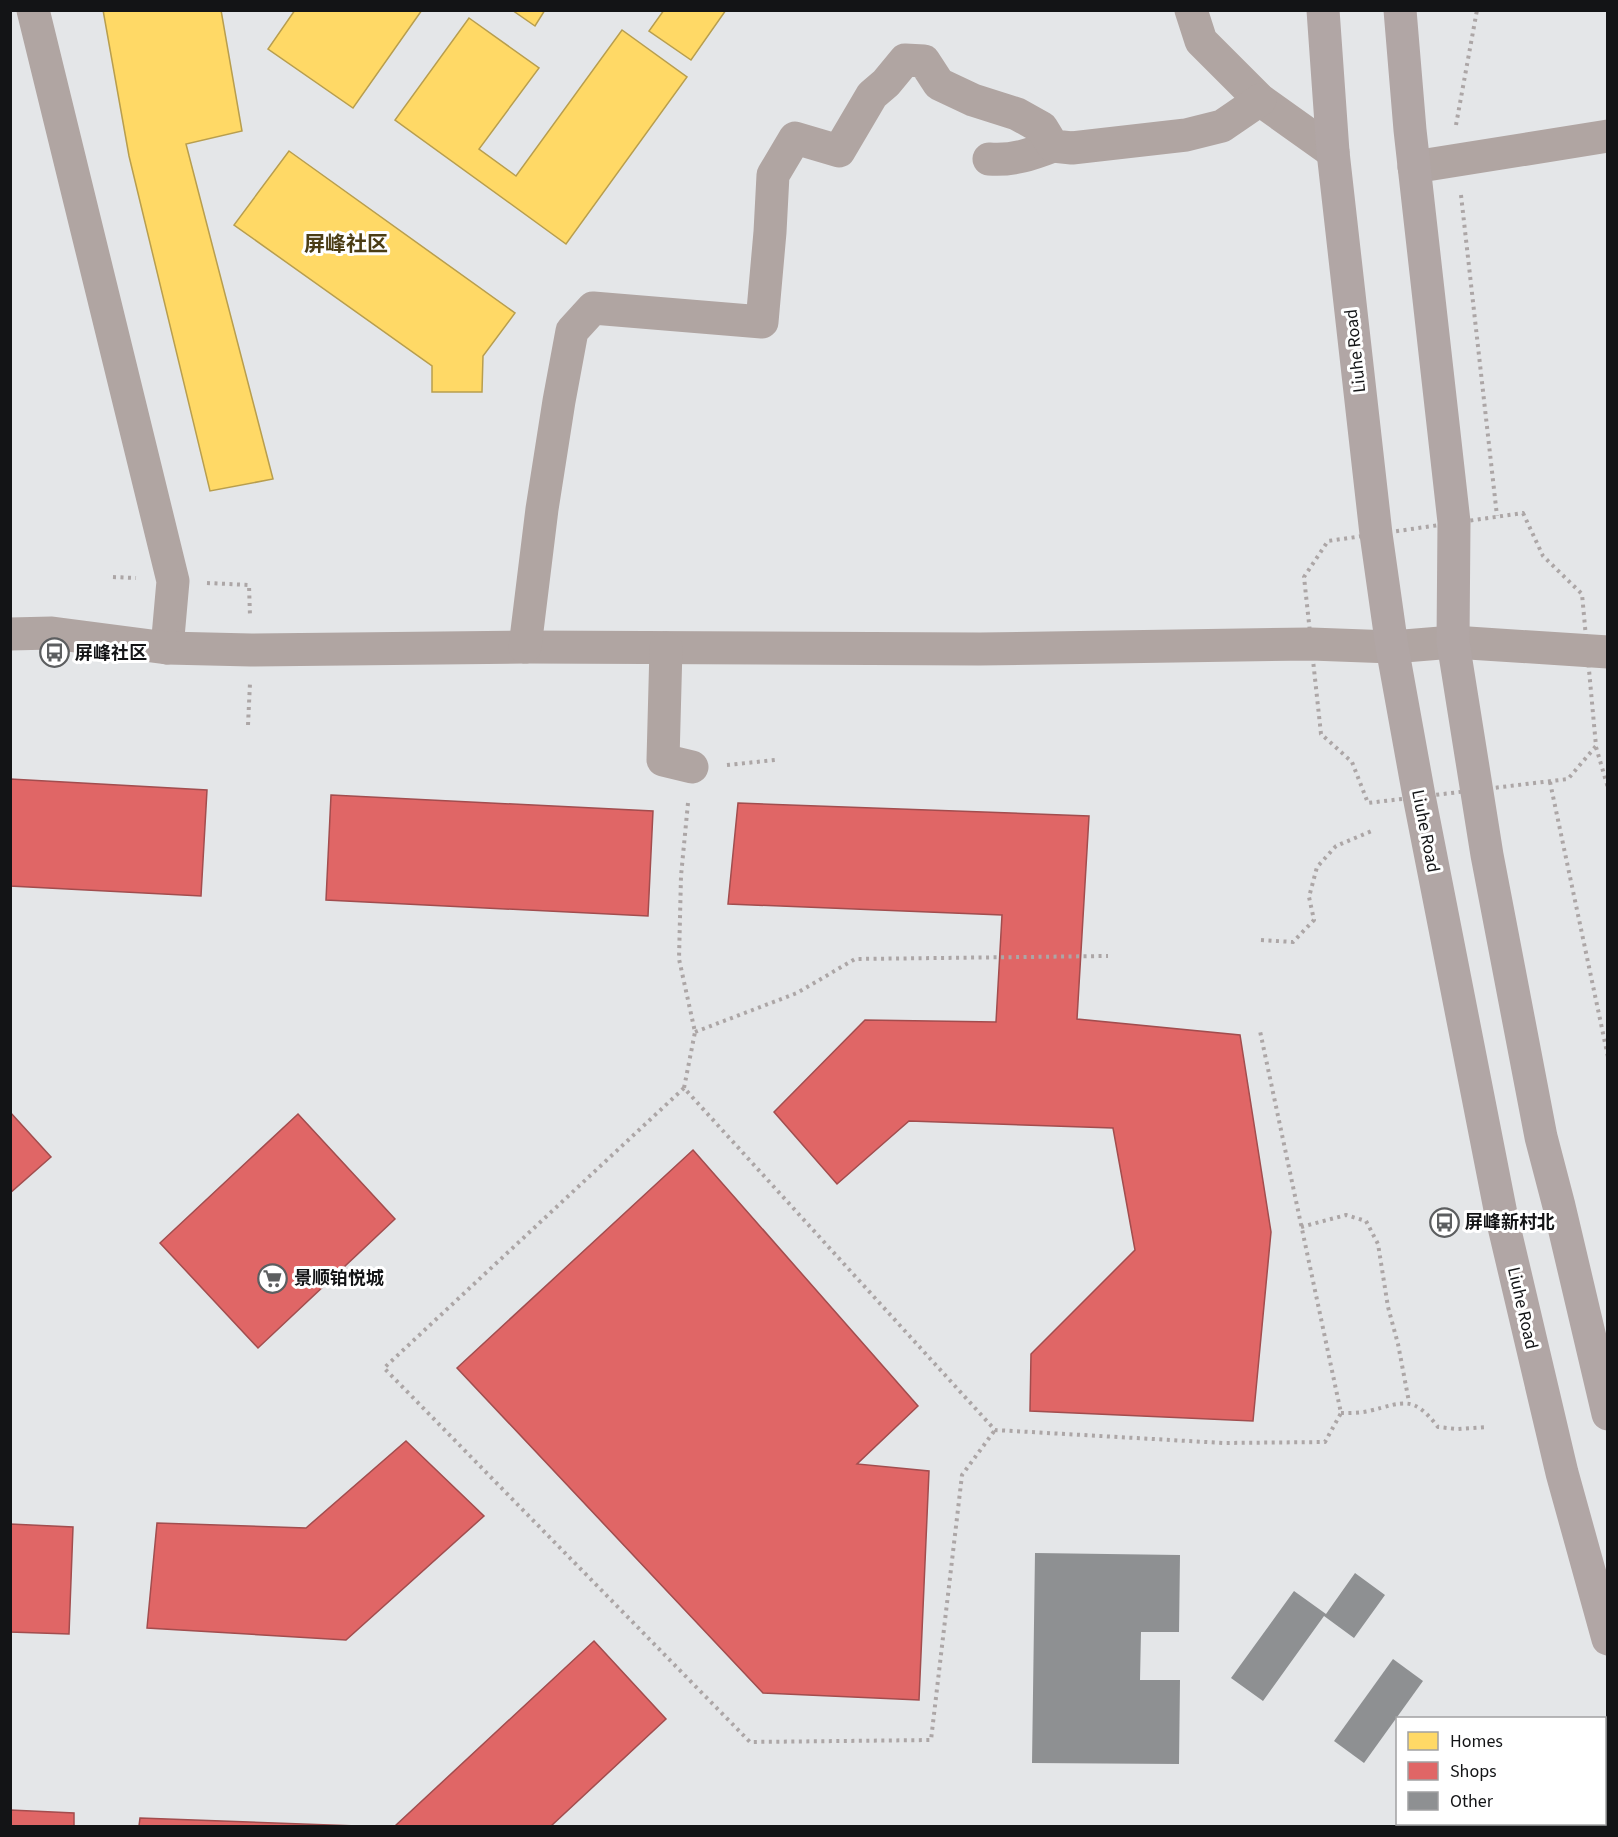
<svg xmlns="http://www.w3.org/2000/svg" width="1618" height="1837" font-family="'Source Sans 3','Noto Sans SC',sans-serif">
	<rect width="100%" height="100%" fill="#e4e6e8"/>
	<g fill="#ffd966" stroke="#b89e4e" stroke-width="1.5">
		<path d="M103,10H221L242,131L186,144L273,479L210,491L129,156Z"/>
		<path d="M295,10H422L353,108L268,49Z"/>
		<path d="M512,10H545L535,26Z"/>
		<path d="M664,10H726L691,60L649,31Z"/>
		<path d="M469,18L539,68L479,149L516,176L622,30L687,77L566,244L395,120Z"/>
		<path d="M289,151L515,313L483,356L482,392H432V366L234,225Z"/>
	</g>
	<g fill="#e06666" stroke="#a24d4e" stroke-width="1.5">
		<path d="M10,779L207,790L201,896L10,886Z"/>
		<path d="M331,795L653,811L648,916L326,900Z"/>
		<path d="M738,803L1089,816L1077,1019L1240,1035L1271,1232L1253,1421L1030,1411L1031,1354L1135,1250L1113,1128L909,1121L837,1184L774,1112L865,1020L996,1022L1002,915L728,904Z"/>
		<path d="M10,1112L51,1157L10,1193Z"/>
		<path d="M298,1114L395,1219L258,1348L160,1243Z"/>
		<path d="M693,1150L918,1406L857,1464L929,1471L919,1700L763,1693L457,1368Z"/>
		<path d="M406,1441L484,1516L346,1640L147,1628L157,1523L306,1528Z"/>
		<path d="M10,1524L73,1527L69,1634L10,1632Z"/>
		<path d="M594,1641L666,1719L551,1826H395Z"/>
		<path d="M10,1810L74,1813V1826H10Z"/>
		<path d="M140,1818L358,1826H139Z"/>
	</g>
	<g fill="#8e9092">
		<path d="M1035,1553L1180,1555L1179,1632H1141L1140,1680H1180L1179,1764L1032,1763Z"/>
		<path d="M1355,1573L1385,1595L1354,1638L1324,1616L1263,1701L1231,1678L1294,1591L1326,1614Z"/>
		<path d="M1393,1659L1423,1681L1364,1763L1334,1741Z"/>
	</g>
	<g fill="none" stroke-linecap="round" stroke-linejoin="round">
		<g stroke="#aca6a6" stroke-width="4" stroke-dasharray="3 4.5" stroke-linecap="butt">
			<path d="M1456,125L1477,10"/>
			<path d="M1461,195L1497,516"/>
			<path d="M1523,513L1543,556L1582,594L1596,746L1568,779L1368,803L1352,762L1321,734L1304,577L1328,541Z"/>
			<path d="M113,577L136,578"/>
			<path d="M207,583L249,585L250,616"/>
			<path d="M248,725L250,683"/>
			<path d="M1596,747L1608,788"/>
			<path d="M727,765L775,760"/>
			<path d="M1550,782L1608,1057"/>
			<path d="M688,803L681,876L679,959L695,1032L684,1088L995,1430L1223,1443L1325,1442L1341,1413L1260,1031"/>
			<path d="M1261,940L1293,942L1314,920L1309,897L1317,867L1336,846L1374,830"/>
			<path d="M695,1032L797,993L855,959L1108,956"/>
			<path d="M684,1088L384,1368L750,1742L931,1740L962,1475L995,1430"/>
			<path d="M1301,1227L1346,1215L1366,1221L1378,1244L1388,1307L1398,1344L1409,1402"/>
			<path d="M1341,1413C1350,1413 1360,1413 1369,1411C1405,1402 1413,1395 1438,1427L1457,1429L1487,1427"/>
			<path d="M1604,1767L1608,1766"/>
			<path d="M1576,1824L1577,1826"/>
		</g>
		<g stroke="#b0a5a2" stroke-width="33">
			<path d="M33,10L173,581L167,648"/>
			<path d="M1191,10L1201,41L1260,100L1333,152"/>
			<path d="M989,159C1013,161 1032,154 1053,146"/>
			<path d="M1414,167L1608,136"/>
			<path d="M10,634L52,633L167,648L251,650L525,647L980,649L1311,644L1392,647L1453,642L1608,652"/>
			<path d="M525,647L542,509L559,401L572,331L593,308L762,322L770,232L773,175L795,138L839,151L872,95L886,83L905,60L924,61L939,84L973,100L1017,114L1042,128L1053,146L1072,148L1186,135L1222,126L1260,100"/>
			<path d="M666,648L663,760L692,767"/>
		</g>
		<g stroke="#b1a6a5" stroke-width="33">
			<path d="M1323,10L1333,152L1376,534L1392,647L1419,796L1501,1214L1562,1473L1608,1639"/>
			<path d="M1400,10L1410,130L1454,522L1453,642L1487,855L1541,1137L1559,1206L1608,1414"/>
		</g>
	</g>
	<defs>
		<symbol id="bus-ring" viewBox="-11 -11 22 22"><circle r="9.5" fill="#fff" stroke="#5c5e60" stroke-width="1.5"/><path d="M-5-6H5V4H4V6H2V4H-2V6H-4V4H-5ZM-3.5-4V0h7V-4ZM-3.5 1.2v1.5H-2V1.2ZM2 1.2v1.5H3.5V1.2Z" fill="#5c5e60"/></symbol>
		<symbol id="supermarket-ring" viewBox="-11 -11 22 22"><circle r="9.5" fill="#fff" stroke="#5c5e60" stroke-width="1.5"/><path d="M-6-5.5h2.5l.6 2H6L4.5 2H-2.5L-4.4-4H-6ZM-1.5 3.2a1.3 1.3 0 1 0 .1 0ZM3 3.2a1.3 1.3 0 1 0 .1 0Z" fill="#5c5e60"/></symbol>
	</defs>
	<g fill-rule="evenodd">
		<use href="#bus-ring" x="38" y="636" width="33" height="33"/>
		<use href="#bus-ring" x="1428" y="1206" width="33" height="33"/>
		<use href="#supermarket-ring" x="256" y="1262" width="33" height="33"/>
	</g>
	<g text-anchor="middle" stroke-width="6" stroke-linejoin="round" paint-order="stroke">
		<g font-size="18" fill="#131416" stroke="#fff">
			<text transform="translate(1355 351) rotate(-96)" y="6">Liuhe Road</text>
			<text transform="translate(1426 831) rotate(79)" y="6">Liuhe Road</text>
			<text transform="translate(1523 1308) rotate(77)" y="6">Liuhe Road</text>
		</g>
		<g font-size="18" font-weight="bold" fill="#131416" stroke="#fff" text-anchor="start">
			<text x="75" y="659">屏峰社区</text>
			<text x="1465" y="1228">屏峰新村北</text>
			<text x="294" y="1284">景顺铂悦城</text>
		</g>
		<g font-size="21" font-weight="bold" fill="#4b3d15" stroke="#fff">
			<text x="346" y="251">屏峰社区</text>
		</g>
	</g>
	<rect width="1618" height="1837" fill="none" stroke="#131416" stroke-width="24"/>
	<rect x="1396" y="1717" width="210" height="108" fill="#ffffff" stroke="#a1a1a2" stroke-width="1.5"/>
	<rect x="1408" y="1732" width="30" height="18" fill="#ffd966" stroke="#a1a1a2" stroke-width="1.5"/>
	<text x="1450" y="1747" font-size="18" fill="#131416">Homes</text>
	<rect x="1408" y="1762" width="30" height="18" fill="#e06666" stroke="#a1a1a2" stroke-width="1.5"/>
	<text x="1450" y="1777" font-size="18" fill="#131416">Shops</text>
	<rect x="1408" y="1792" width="30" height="18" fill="#8e9092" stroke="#a1a1a2" stroke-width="1.5"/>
	<text x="1450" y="1807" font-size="18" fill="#131416">Other</text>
</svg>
